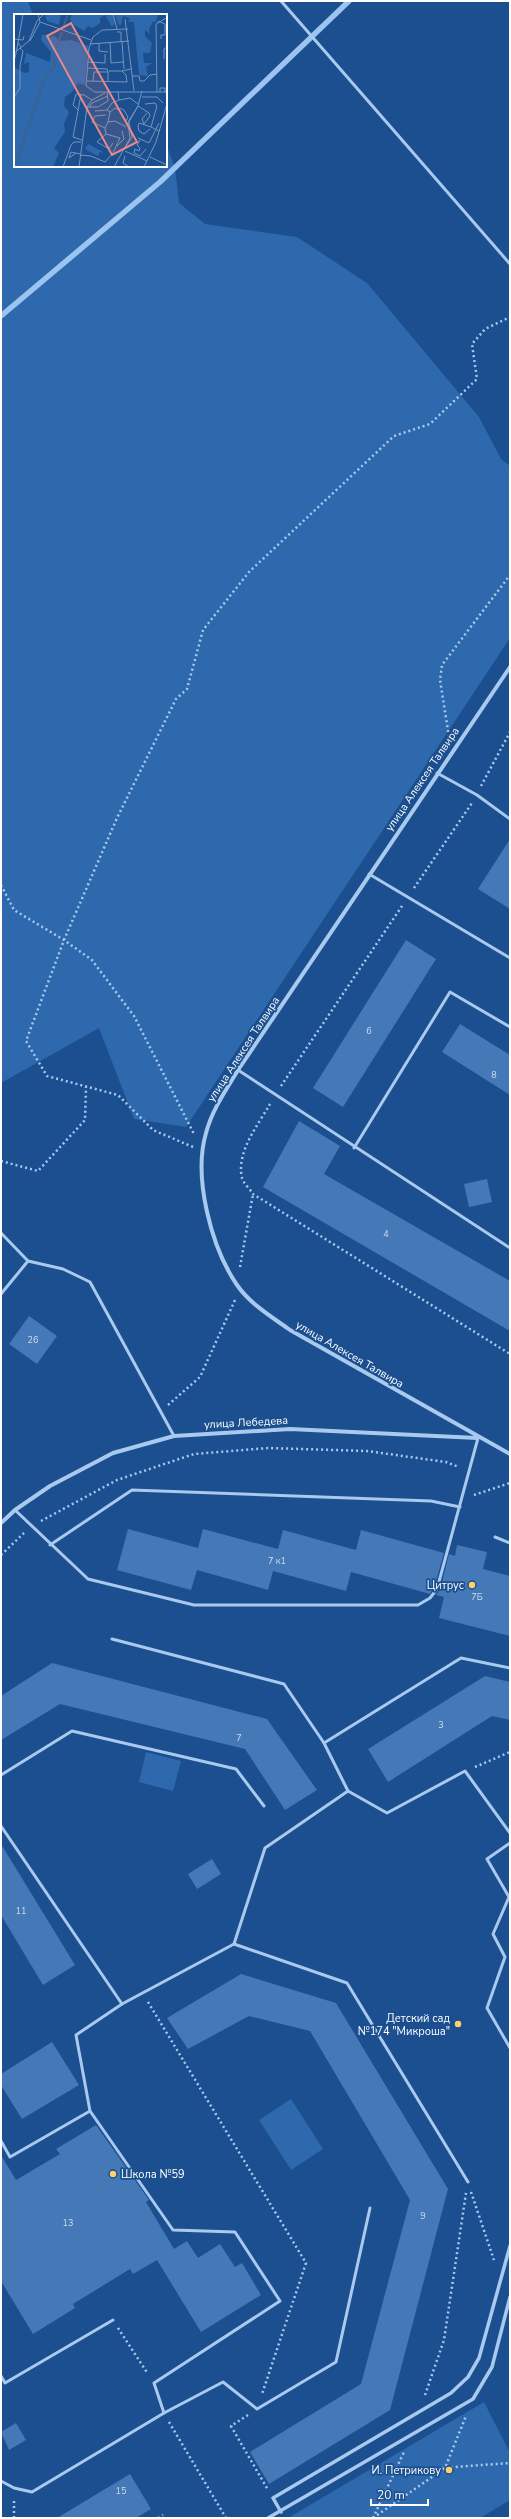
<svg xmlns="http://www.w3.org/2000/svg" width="511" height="2519" font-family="'Nunito Sans',sans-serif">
	<rect width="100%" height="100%" fill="#1b4f8f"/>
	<g fill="#2e69ad">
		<path d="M1,1H28L33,15H15V166H166V144L175,168L179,203L205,224L297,237L367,283L479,417L501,459L510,466V638L186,1127L134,1119L99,1028L1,1083Z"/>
		<path d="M146,1752L181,1761L173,1791L139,1782Z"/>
		<path d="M291,2099L323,2149L291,2170L259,2120Z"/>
		<path d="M484,2402L510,2453V2500L480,2518H288Z"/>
	</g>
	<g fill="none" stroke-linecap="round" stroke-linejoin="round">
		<path stroke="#9cc4f0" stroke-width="5.5" d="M1,316L160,182L349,1"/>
	</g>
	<g fill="#4478b7">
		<path d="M510,839V909L478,889Z"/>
		<path d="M406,940L436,959L343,1107L313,1088Z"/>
		<path d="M460,1024L510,1055V1095L442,1052Z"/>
		<path d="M299,1121L340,1146L324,1174L510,1281V1331L263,1187Z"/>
		<path d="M487,1179L492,1202L469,1207L464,1184Z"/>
		<path d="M29,1316L57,1336L37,1364L9,1344Z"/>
		<path d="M128,1529L198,1548L203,1529L278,1549L283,1530L356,1550L361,1530L444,1553L434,1588L430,1594L351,1572L346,1591L273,1571L268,1590L197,1570L191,1590L117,1570Z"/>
		<path d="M457,1545L487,1552L483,1569L510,1576V1636L439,1618L444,1597L436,1595L440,1590L449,1554L455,1556Z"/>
		<path d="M52,1663L267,1719L317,1790L285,1810L245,1749L60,1704L1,1740V1696Z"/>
		<path d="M485,1676L510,1682V1720L492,1716L388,1782L368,1749Z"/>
		<path d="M1,1844L75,1965L43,1985L1,1915Z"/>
		<path d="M212,1859L221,1874L197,1889L188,1874Z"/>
		<path d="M241,1974L336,2003L448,2189L390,2410L269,2484L250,2452L361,2384L410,2200L310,2031L249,2016L188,2049L167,2018Z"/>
		<path d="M52,2042L79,2085L22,2119L1,2085V2074Z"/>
		<path d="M96,2125L149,2200L146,2202L174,2249L187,2241L198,2258L220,2244L235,2267L242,2263L261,2295L201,2332L157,2260L133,2274L130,2269L73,2304L75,2308L33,2334L1,2281V2155L16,2180L60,2154L56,2149Z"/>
		<path d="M16,2423L26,2440L9,2450L1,2432Z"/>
		<path d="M130,2474L151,2509L136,2518H57Z"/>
	</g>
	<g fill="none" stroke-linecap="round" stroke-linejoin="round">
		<g stroke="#a9c9ee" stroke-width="2.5" stroke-dasharray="2 3" stroke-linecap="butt">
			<path d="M449,737L440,680L442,665L510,575"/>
			<path d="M481,786L510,732"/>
			<path d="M1,885L14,910L64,940L92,960L134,1016L194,1134"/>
			<path d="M414,888L472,803"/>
			<path d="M281,1086L402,906"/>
			<path d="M270,1104C258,1125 236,1152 242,1178C244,1184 250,1189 253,1194L510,1354"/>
			<path d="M193,1147L153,1130L118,1095L47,1076L26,1041L64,940L117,818L176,699L187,689L203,630L249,572L394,436L430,424L477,379L472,344L485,329L510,317"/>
			<path d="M1,1161L38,1171L85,1120L86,1087"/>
			<path d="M240,1267L253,1194"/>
			<path d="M168,1405L200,1377L235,1300"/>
			<path d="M474,1495L510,1483"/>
			<path d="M41,1521L117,1480L194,1454L268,1448L367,1451L446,1462L459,1467"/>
			<path d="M1,1555L24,1533"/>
			<path d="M475,1767L510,1752"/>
			<path d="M148,2002L306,2263L262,2394"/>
			<path d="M471,2192L494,2260"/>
			<path d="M118,2328L148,2374"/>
			<path d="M425,2395L444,2340L466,2193"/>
			<path d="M248,2415L231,2426L268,2490"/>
			<path d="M169,2422L226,2518"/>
			<path d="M371,2473L510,2463"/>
			<path d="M14,2518V2499"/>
			<path d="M158,2518L163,2515"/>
			<path d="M373,2518L404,2452"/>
			<path d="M373,2518L445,2468L466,2416"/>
		</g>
		<g stroke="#a9c9ee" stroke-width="3">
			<path d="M281,1L510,264"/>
			<path d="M437,773L477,795L510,819"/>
			<path d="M369,874L510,958"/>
			<path d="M238,1070L510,1248"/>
			<path d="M354,1148L450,992L510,1027"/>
			<path d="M1,1233L28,1261L63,1269L90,1282L174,1436"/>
			<path d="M1,1294L28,1261"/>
			<path d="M15,1510L88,1579L194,1605H418L430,1598L437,1589L478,1438"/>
			<path d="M495,1537L510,1543"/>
			<path d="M50,1545L132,1490L431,1501L460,1507"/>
			<path d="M112,1639L284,1684L324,1743L348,1791L265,1848L234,1944"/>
			<path d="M324,1743L461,1658L510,1668"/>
			<path d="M1,1775L72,1731L236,1769L264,1806"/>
			<path d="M348,1791L387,1813L465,1771L510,1833"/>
			<path d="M1,1826L122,2004L234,1944L347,1983L468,2182"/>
			<path d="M510,1843L487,1859L509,1897L493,1934L505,1957L487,2008L510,2048"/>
			<path d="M122,2004L76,2035L90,2111L173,2230L235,2232L280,2301L154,2383L164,2413"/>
			<path d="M1,2141L10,2157L90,2111"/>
			<path d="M1,2376L5,2383L113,2320"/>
			<path d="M1,2481L14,2488L32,2492L164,2413L223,2382L257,2409L336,2362L370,2208"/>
		</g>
		<g stroke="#a9c9ee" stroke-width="3.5">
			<path d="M281,2512L273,2498L451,2393L468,2377L479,2358L510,2246"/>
			<path d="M268,2518L473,2399L492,2367L510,2297"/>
		</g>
		<g stroke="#a9c9ee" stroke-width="4">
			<path d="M510,667L238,1070C226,1090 212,1110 206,1133C193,1177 211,1247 237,1285C250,1304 272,1317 290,1330L510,1454"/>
			<path d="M1,1523L15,1510L50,1486L113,1453L174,1436L290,1429L477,1438"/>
		</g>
	</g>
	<g fill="#ffd166" stroke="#1b4f8f" stroke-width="1.5">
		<circle cx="472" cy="1585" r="4"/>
		<circle cx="458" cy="2024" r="4"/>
		<circle cx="113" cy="2174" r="4"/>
		<circle cx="449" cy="2470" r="4"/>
	</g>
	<g text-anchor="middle" stroke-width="3.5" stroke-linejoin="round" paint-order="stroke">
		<g font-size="9" fill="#d0dded">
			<text x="369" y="1034">6</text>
			<text x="494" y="1078">8</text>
			<text x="386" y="1237">4</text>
			<text x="33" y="1343">26</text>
			<text x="277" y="1564">7 к1</text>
			<text x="477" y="1600">7Б</text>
			<text x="441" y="1728">3</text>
			<text x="239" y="1741">7</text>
			<text x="21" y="1914">11</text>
			<text x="423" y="2219">9</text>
			<text x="68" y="2226">13</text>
			<text x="121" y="2494">15</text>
		</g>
		<g font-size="11" fill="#fff" stroke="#1b4f8f">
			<text transform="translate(422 779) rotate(-56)" y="4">улица Алексея Талвира</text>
			<text transform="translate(243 1049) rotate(-57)" y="4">улица Алексея Талвира</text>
			<text transform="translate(350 1354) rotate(30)" y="4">улица Алексея Талвира</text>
			<text transform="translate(246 1422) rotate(-3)" y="4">улица Лебедева</text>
		</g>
		<g font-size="11" fill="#fff" stroke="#1b4f8f" text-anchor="end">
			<text x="464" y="1589">Цитрус</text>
			<text x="450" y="2022">Детский сад<tspan x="450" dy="13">№174 "Микроша"</tspan></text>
			<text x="121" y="2178" text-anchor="start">Школа №59</text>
			<text x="441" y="2474">И. Петрикову</text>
		</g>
	</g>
	<g transform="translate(14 14)">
		<rect width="153" height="153" fill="#1b4f8f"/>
		<path d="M47,0L45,11L33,7L31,1ZM58,0H99L101,9L98,13L91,1L86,4V9L79,14L74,12L70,17L60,11L56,5ZM100,0H144L142,8H139L135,15L136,20L131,16V22L138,29L136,39H129L130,49H138L132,53L134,62L125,61L120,8H114L116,5L109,2L107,11H105ZM28,20L36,23L40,22L46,27L57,26L74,32L71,71L64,69L58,78L51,83L50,92L55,98L50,110L51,118L40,134L45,139L39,153H0V53L10,59L15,58V48L10,50L12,39L36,48L37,38L27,26ZM74,130L89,138V139L86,138L84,142L71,135Z" fill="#2e69ad"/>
		<path fill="none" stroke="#3c6290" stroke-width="2" d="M49,14L54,0M1,153L30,66L41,52L39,42L48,18"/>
		<path fill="none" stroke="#7695bc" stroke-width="1" d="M24,0L26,8L77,26M99,0L103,15M111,5L120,77M144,7L151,10V21H147V25M114,15L88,16L79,23L75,34L72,72L81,78H153M103,18H107V28M0,25L9,26L10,22M16,27L26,8M96,28L97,49L109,48M108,28L110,55M4,29L9,0M85,29V37L94,38M76,30L115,27M0,39L15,27L23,7L30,0M1,44L4,29L7,33M150,45V35L153,33M73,48L91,49V40M73,54L93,55L94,58M95,57H108M118,62H125L126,67H130L136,61L143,60M72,67L113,68L112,61L108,57L117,55M79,67L80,58H94V68M128,77L124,92L135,99L136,102L130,110L128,105L133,99M143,78L142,10L152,4M146,78V74H151V78M67,81L59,123L68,126M0,83L6,74V52L9,37L6,34M128,83H143L149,89M105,86L116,84L124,90M131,90L141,89L143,92L137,113L145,117M73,93H84L94,87L93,78M75,94L78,89L94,82M64,96L59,91L62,80L70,81L78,86M81,97L93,96M96,98L101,94L105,96L112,107L114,103L110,96L106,94L105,96M92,101L81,102L78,108L91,114L94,108L101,107L112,113M94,108L96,98L93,96L98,89L105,86L104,78M136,115L130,120L125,117L124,112L125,109L137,113M92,120L83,128L95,135L99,129M124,124L135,129L145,109M126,126L123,131L126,134L125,137L121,135L120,139L126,142L132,135M103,132L110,125L108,117M111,137L133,147M62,139L55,144L57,138L66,140M66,141L77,142L91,148L99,139L106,124L92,120L91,114M111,142L109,149L115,153M136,143L153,151M49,153L57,131L60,128H67M65,153L73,93L78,86L91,79M100,153L116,124L114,108L124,92L115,108L118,123L111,134M130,153L142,128L153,90"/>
		<path fill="#e88989" fill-opacity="0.15" stroke="#e88989" stroke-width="2" d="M57,9L123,128L98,141L33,22Z"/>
		<rect width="153" height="153" fill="none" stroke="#fff" stroke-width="2"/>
	</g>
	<rect width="511" height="2519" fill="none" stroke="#ffffff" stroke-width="4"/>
	<path d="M371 2499v6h57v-6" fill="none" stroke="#ffffff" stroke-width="2"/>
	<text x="377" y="2499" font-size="12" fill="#ffffff" stroke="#1b4f8f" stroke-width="3" paint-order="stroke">20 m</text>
</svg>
